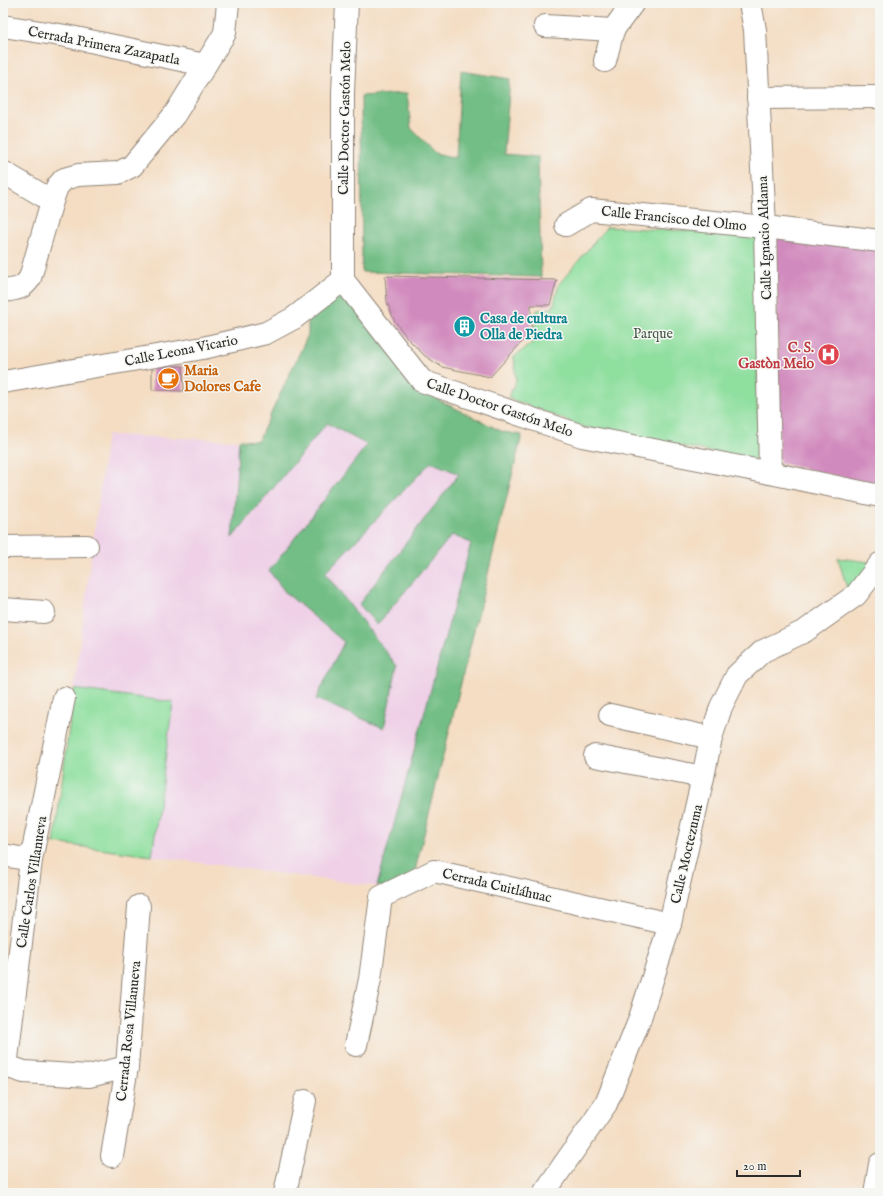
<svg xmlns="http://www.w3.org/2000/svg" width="883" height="1196" font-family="'IM FELL English',serif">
	<rect width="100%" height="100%" fill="#f6f6f2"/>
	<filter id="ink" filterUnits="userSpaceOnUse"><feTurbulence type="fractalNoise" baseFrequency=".025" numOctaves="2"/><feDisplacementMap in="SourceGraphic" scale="8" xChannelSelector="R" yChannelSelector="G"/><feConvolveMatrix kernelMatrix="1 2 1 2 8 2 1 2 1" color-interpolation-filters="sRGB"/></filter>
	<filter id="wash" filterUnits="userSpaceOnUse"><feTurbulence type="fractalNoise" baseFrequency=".012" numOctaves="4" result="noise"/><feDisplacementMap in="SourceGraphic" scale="16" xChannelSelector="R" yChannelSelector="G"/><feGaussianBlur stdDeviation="0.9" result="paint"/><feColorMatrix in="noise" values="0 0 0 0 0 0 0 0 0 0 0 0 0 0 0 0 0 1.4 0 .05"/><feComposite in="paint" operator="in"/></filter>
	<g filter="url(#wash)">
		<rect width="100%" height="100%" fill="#f4ddc3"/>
		<path fill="#efd0e7" d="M308,310L417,389L503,432L522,435L410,891L54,843L107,435L258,441L308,335Z"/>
		<g fill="#8fdf9f" stroke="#5d8565">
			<path d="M607,227L756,234L758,461L584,427L508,398L516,381L514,357L532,343L537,310L553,308L559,284Z"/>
			<path d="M838,558L878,563L861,594L847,588Z"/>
			<path d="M74,689L173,702L152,856L54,843Z"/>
		</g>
		<g fill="#73be86" stroke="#4f7458">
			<path d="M461,71L510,79L504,154L538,157L541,277L362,272L361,96L407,93L411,128L435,153L456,158Z"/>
			<path d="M344,291L417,389L503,432L522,435L410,891L377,886L471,543L452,535L377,625L359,604L459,474L431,462L325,573L397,666L384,728L316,699L344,642L286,593L269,571L367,445L327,423L232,538L239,440L258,441L308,335V310Z"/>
		</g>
		<g id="blocks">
			<g fill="#d18abe">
				<path d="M776,234L880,248V486L779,463Z"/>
				<path d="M385,276L557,280L550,305H531V332L490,377L442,367L425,356L408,339L394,320L387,302Z"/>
				<path d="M183,366L184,391L152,390V367Z"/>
			</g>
		</g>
	</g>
	<g filter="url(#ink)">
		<use href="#blocks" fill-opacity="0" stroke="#908477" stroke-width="1"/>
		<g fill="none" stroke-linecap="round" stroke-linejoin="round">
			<defs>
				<g id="minor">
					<path d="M347,3L343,92V280L422,381L582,436L770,473L880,496"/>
					<path d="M750,3L755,30L765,227L770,473"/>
					<path d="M3,26L66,36L205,65"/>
					<path d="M545,26L613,30"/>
					<path d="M605,61L613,30L633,3"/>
					<path d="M758,98L880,97"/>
					<path d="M3,172L52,201"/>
					<path d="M566,225L591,210L765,227L880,241"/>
					<path d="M3,291C16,289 22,290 30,278L52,201L57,187L64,179L78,175L118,173L132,166L175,114L225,33L228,3"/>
					<path d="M3,382L203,348L266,333L294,318L343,280"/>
					<path d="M3,547L87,546"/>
					<path d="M3,609L44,612"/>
					<path d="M610,715L711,738"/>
					<path d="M595,756L703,777"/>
					<path d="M3,855L31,860"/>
					<path d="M356,1045L370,979L381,897L434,871L670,924"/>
					<path d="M3,1065L24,1072L89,1076L127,1067"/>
					<path d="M6,1067L31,860L64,698"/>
					<path d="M112,1156L127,1067L139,906"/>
					<path d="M285,1193L305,1101"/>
					<path d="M544,1193L606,1104L639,1021L670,924L703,777L711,738L721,707L737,675L763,651L805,631L856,595L880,564"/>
					<path d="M875,1193L880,1164"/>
				</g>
			</defs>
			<use href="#minor" stroke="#908477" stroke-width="24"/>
			<use href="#minor" stroke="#fff" stroke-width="22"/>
		</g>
	</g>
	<defs>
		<symbol id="building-disc" viewBox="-11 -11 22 22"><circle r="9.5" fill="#0f9aa8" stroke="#f6f6f2"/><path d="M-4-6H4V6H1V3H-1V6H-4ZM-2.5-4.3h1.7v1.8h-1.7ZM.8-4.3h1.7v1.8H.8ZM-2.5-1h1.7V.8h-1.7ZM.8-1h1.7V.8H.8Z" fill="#fff"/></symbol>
		<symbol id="hospital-disc" viewBox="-11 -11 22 22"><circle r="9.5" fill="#e0444e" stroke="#f6f6f2"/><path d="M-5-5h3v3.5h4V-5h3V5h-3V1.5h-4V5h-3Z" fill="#fff"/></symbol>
		<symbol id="cafe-disc" viewBox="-11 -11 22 22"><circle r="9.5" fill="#e8710a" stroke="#f6f6f2"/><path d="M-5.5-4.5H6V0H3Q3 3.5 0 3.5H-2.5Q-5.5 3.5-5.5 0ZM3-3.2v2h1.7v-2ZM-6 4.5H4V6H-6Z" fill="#fff"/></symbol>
	</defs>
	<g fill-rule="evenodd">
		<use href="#building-disc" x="452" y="314" width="25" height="25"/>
		<use href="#hospital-disc" x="816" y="342" width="25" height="25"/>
		<use href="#cafe-disc" x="156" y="366" width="25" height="25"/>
	</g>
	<g text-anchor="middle" stroke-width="3" stroke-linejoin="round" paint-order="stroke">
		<g font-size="14" fill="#2b2b2b" stroke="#f6f6f2">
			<text transform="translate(104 45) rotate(11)" y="5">Cerrada Primera Zazapatla</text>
			<text transform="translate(344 118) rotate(-89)" y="5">Calle Doctor Gastón Melo</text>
			<text transform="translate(674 218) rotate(6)" y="5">Calle Francisco del Olmo</text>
			<text transform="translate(764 238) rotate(-92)" y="5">Calle Ignacio Aldama</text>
			<text transform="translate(181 350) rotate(-11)" y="5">Calle Leona Vicario</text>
			<text transform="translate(500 407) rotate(19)" y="5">Calle Doctor Gastón Melo</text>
			<text transform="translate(686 854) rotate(-77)" y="5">Calle Moctezuma</text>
			<text transform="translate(31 882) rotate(-81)" y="5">Calle Carlos Villanueva</text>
			<text transform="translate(497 885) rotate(13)" y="5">Cerrada Cuitláhuac</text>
			<text transform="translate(128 1031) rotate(-84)" y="5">Cerrada Rosa Villanueva</text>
		</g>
		<g font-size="14" font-weight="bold" fill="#0d838f" stroke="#f6f6f2" text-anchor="start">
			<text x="480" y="323">Casa de cultura<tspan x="480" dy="16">Olla de Piedra</tspan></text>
		</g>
		<g font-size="14" fill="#445848" stroke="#f6f6f2">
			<text x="653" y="338">Parque</text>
		</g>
		<g font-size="14" font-weight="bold" fill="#be3a42" stroke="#f6f6f2" text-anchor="end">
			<text x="814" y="352">C. S.<tspan x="814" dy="16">Gastòn Melo</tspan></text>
		</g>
		<g font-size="14" font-weight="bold" fill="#c56008" stroke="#f6f6f2" text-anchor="start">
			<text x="184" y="375">Maria<tspan x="184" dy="16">Dolores Cafe</tspan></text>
		</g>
	</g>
	<rect width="883" height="1196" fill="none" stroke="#f6f6f2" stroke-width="16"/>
	<path d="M737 1170v6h63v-6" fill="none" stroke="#2b2b2b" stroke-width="2"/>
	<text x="743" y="1170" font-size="12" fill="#2b2b2b" stroke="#f6f6f2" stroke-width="3" paint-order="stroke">20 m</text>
</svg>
